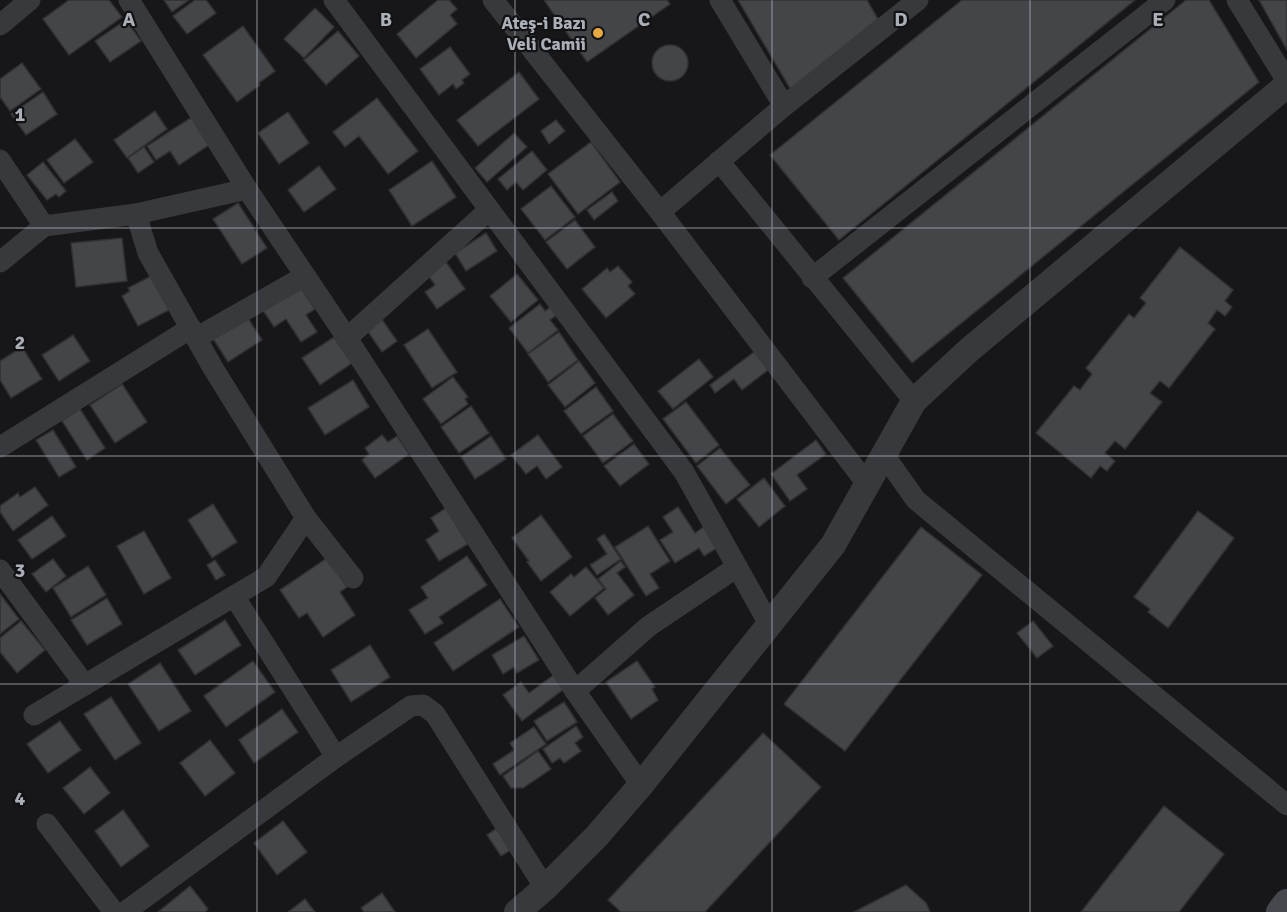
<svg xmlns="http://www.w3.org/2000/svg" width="1287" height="912" font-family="Signika,sans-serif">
	<rect width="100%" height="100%" fill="#171719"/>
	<g fill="#444549" stroke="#313135" stroke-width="1.5">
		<path d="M69,0H109L122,17L69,55L43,19Z"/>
		<path d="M164,0H189L172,12Z"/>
		<path d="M195,0H206L216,13L187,34L173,16Z"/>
		<path d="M438,0H449L457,9L450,15L457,24L416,58L397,34Z"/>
		<path d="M544,0H667L670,4L587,62Z"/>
		<path d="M738,0H867L878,19L791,90Z"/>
		<path d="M962,0H1135L839,240L770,155Z"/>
		<path d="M1186,0H1209L1259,82L912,363L843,278Z"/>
		<path d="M1259,0H1287V50Z"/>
		<path d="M315,8L334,27L304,58L284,39Z"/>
		<path d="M126,20L141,41L110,62L95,41Z"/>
		<path d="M243,26L275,71L259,83L260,85L237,102L203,55Z"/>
		<path d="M338,31L359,56L326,85L304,60Z"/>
		<circle cx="670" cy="63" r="18"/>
		<path d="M450,47L470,74L462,80L464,83L456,89L453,84L439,95L420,69Z"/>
		<path d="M22,63L41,89L10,111L0,97V79Z"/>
		<path d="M519,72L539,99L478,146L457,120Z"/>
		<path d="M43,92L57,114L26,135L11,114Z"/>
		<path d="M377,98L418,151L388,174L359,136L345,147L333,132Z"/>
		<path d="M155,111L167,129L127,158L114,140Z"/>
		<path d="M288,112L309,143L279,164L258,133Z"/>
		<path d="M192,117L209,145L179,165L170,151L156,160L147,146Z"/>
		<path d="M556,120L565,131L549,144L541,131Z"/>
		<path d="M514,133L527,147L487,182L475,168Z"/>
		<path d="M75,139L93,162L64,183L47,160Z"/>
		<path d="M591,142L620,182L578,214L548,174Z"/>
		<path d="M144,147L154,162L138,173L128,158Z"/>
		<path d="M532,151L547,170L523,190L516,182L507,190L498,179Z"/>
		<path d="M432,161L456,197L412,226L389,190Z"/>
		<path d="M43,162L66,191L59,197L56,194L47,200L27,175Z"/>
		<path d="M319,166L336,189L304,212L288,190Z"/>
		<path d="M551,186L575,217L545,240L521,209Z"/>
		<path d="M612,192L618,201L594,220L587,210Z"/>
		<path d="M238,203L267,248L242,264L213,219Z"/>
		<path d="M575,220L595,247L567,269L546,242Z"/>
		<path d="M486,233L497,251L466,271L455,253Z"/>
		<path d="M122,238L127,281L76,287L71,243Z"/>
		<path d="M1180,247L1233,290L1225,301L1232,307L1225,316L1217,310L1208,323L1215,329L1169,388L1160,381L1150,393L1162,402L1125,449L1115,441L1105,453L1115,461L1107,471L1100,466L1091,478L1036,433L1074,386L1080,390L1092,374L1086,368L1129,314L1134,318L1146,303L1140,298Z"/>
		<path d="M446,262L465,289L437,309L425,292L435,285L428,275Z"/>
		<path d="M618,266L632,282L628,286L635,294L606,318L582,289L607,268L610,272Z"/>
		<path d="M517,274L538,300L511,322L490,296Z"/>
		<path d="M153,275L171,309L138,326L122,296L130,291L128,288Z"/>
		<path d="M297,282L315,309L306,315L317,332L301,342L286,319L274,327L260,306Z"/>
		<path d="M540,304L545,311L552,306L558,314L550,320L558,330L528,353L509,328Z"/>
		<path d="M246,315L262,340L228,362L212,337Z"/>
		<path d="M379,315L397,341L382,352L364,326Z"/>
		<path d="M428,329L457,372L432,388L404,345Z"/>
		<path d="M559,332L578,360L548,382L528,354Z"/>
		<path d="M73,335L90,361L59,381L42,355Z"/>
		<path d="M334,337L352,363L320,385L302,358Z"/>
		<path d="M22,347L42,379L11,398L0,380V361Z"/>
		<path d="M758,349L772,367L742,390L734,379L715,393L710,385Z"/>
		<path d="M699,359L713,377L673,409L658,391Z"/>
		<path d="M579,361L595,383L565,407L548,385Z"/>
		<path d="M453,377L468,397L465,399L468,404L441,424L423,399Z"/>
		<path d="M353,380L369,407L325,435L308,408Z"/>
		<path d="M122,384L147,422L115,443L90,405Z"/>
		<path d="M596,387L613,411L581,434L564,411Z"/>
		<path d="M686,402L719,445L696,463L663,419Z"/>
		<path d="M471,406L489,433L459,453L441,427Z"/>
		<path d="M80,409L105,448L87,460L62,421Z"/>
		<path d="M613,414L633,441L603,463L583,436Z"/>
		<path d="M53,430L76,467L59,477L36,440Z"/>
		<path d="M382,435L388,442L397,436L409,454L375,478L362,460L369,454L365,448Z"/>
		<path d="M538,435L562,467L546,479L537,466L526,474L511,455Z"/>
		<path d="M491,436L506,459L475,479L461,457Z"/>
		<path d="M816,440L826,454L797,475L807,489L790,501L771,474Z"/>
		<path d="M634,444L649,464L620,486L604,466Z"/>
		<path d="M720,448L750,485L726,504L697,466Z"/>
		<path d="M764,478L785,506L759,527L737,499Z"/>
		<path d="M35,487L48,505L13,531L0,512V506L18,493L20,497Z"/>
		<path d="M213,504L237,542L212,558L188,520Z"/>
		<path d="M678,507L695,533L708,524L722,545L704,556L699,548L675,563L660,540L673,532L663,517Z"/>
		<path d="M446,508L468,544L439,561L426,540L439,531L431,518Z"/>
		<path d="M1198,511L1234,538L1168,628L1148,612L1150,609L1134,597Z"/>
		<path d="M541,515L572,557L541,581L527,562L529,561L512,538Z"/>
		<path d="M52,516L66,536L32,559L18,540Z"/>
		<path d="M648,526L670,561L650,574L659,588L646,596L615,547Z"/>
		<path d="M921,527L982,575L845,751L784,704Z"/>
		<path d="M144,531L171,578L144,594L117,546Z"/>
		<path d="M604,534L621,559L597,575L590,565L607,554L597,539Z"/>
		<path d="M467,556L487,585L439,617L443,623L425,634L409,610L428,598L421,587Z"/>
		<path d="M327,558L347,587L340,592L355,615L323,637L307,613L299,618L280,590Z"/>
		<path d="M53,559L66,576L46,592L32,574Z"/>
		<path d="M215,560L225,575L216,580L207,565Z"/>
		<path d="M621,561L625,567L617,573L634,595L608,615L595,598L606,589L598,579Z"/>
		<path d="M88,566L106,595L71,617L53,588Z"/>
		<path d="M586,567L604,588L570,616L550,592L571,574L574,577Z"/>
		<path d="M0,594L19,619L0,634Z"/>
		<path d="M107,598L122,624L87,645L71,620Z"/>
		<path d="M500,599L519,627L453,671L434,643Z"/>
		<path d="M225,620L241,645L195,675L178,650Z"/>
		<path d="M21,621L45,650L17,673L0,652V638Z"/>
		<path d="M1033,621L1053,646L1037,658L1017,633Z"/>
		<path d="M524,636L539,660L517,673L514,667L503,674L492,655Z"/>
		<path d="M370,645L390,677L351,702L331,670Z"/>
		<path d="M253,661L275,692L226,727L204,696Z"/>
		<path d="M637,661L655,687L652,689L658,700L631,719L606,682Z"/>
		<path d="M160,663L191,711L159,731L128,684Z"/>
		<path d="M555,674L565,688L522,721L503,695L521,682L529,693Z"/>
		<path d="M111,697L141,743L115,760L84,714Z"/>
		<path d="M564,702L577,722L547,741L534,721Z"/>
		<path d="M282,709L298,732L254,763L239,740Z"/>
		<path d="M60,721L81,750L48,773L27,744Z"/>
		<path d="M576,726L583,737L575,743L581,751L564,763L560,758L552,763L543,749Z"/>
		<path d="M534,727L546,744L500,775L493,764L514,750L510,743Z"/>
		<path d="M763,733L821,787L705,912H621L608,900Z"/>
		<path d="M210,740L235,773L205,796L180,763Z"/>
		<path d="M538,751L551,769L523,788H511L503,776Z"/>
		<path d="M90,767L110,793L84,814L63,788Z"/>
		<path d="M1164,806L1224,854L1179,912H1081Z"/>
		<path d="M123,810L149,846L121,867L95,831Z"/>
		<path d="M283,821L307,852L277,875L254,843Z"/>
		<path d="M500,826L514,848L501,856L487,835Z"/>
		<path d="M906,885L926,903L930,912H854Z"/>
		<path d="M190,886L208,909L205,912H158Z"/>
		<path d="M382,893L395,912H364L361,908Z"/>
		<path d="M305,899L315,912H288Z"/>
	</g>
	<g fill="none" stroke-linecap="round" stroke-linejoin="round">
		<g stroke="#38393d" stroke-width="21">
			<path d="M129,0L247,189L347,338L575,691L641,785"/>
			<path d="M334,0L684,472L769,624"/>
			<path d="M493,0L660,212L867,484"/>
			<path d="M720,0L784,106"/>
			<path d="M1237,0L1287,81"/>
			<path d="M0,25L30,0"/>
			<path d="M0,160L44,226"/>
			<path d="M719,161L914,401"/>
			<path d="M660,212L784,106L918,0"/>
			<path d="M136,214L148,253L213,368L306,518L353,578"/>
			<path d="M0,262L44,226L136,214L247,189"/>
			<path d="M812,278L1165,0"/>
			<path d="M196,338L305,276"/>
			<path d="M347,338L489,210"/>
			<path d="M0,447L191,328"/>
			<path d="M884,455L916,500L1287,805"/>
			<path d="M0,570L85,685"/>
			<path d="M234,596L336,757"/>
			<path d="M575,691L649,626L737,567"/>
			<path d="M34,715L266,577L306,518"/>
			<path d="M47,824L114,912"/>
			<path d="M125,912L336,757L411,706L423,705L435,714L545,888"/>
		</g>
		<path stroke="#38393d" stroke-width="26" d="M517,912L545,888L596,837L641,785L833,545L914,401L969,350L1287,85"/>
		<path stroke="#46484d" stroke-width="28" d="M1280,912L1287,903"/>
	</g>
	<path fill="none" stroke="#aaafb8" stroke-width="1.5" stroke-opacity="0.55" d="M257,0V912M515,0V912M772,0V912M1030,0V912M0,228H1287M0,456H1287M0,684H1287"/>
	<circle fill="#e6a842" stroke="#121214" stroke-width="2" cx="598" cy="33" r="6"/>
	<g text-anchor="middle" stroke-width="4.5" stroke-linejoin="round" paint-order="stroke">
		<g font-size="18" font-weight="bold" fill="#aaafb8" stroke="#121214" text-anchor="end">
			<text x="586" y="29">Ateş-i Bazı<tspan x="586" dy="21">Veli Camii</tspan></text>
		</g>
	</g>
	<g font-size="20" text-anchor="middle" font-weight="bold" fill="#aaafb8" stroke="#121214" stroke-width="4.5" stroke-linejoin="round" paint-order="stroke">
		<text x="129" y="26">A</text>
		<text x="386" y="26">B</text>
		<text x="644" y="26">C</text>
		<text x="901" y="26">D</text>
		<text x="1158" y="26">E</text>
		<text x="20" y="121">1</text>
		<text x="20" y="349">2</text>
		<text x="20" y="577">3</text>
		<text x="20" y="805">4</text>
	</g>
</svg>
